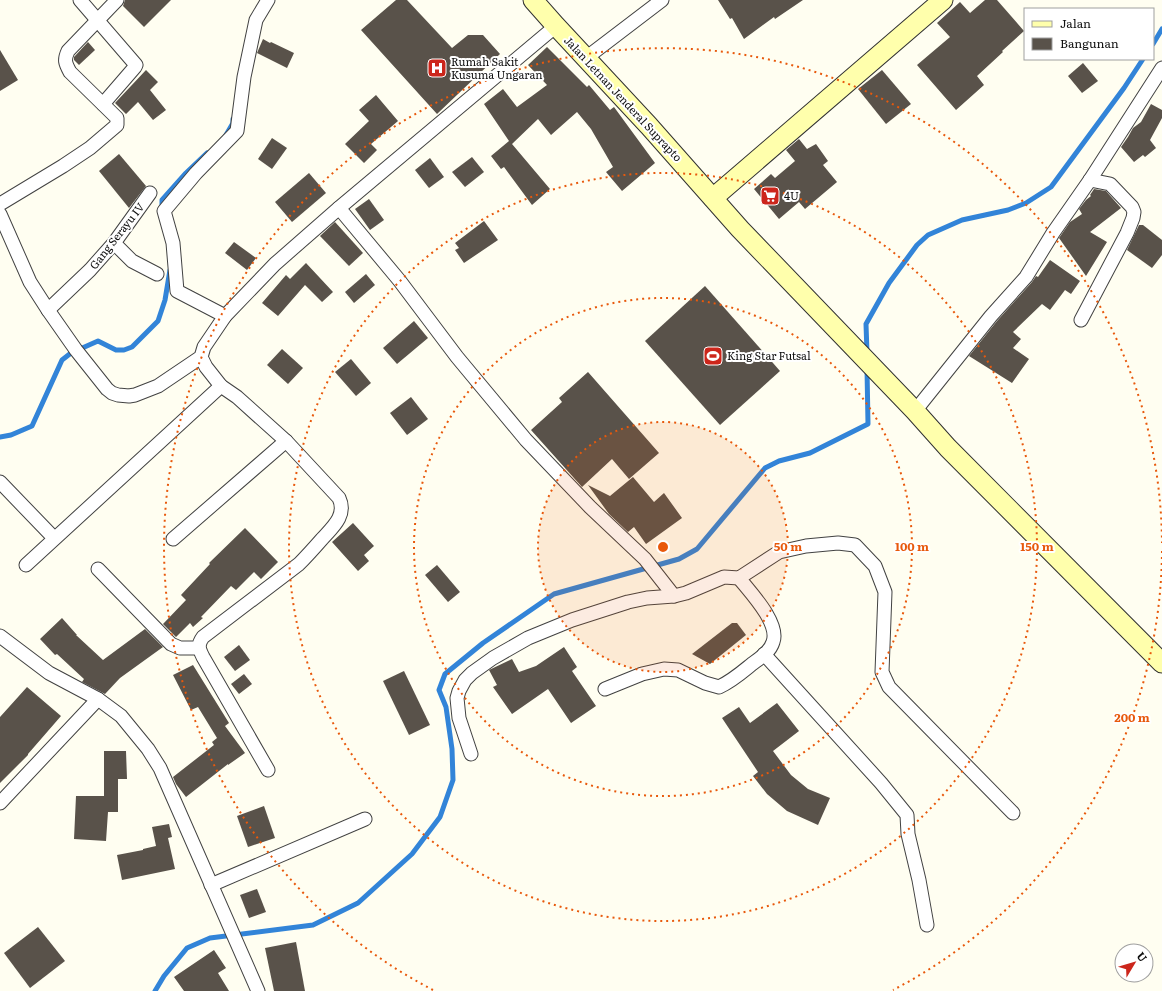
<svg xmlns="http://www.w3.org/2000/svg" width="1162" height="991" font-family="Literata,serif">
	<rect width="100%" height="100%" fill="#fffef1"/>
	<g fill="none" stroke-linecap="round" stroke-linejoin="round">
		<g stroke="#3284d8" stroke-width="5">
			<path d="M1153,44L1162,29"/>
			<path d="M226,135L233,123V119"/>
			<path d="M162,209V200L186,173L207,153"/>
			<path d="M867,353L866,324L889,283L917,245L928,235L962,220L1008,210L1026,203L1051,187L1124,88L1143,59"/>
			<path d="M0,437L11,435L32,426L62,360L71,353L98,341L116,350H124L132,347L158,321L165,300L170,270"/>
			<path d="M155,991L164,976L187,948L210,938L313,925L358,903L412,854L440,817L453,780L452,749L446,707L439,690L445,674L483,643L554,594L679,559L697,549L765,468L779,461L810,453L868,424L867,369"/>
		</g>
	</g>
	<g fill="#59524a">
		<path d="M125,0H171L144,27L123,6Z"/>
		<path d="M396,0H407L452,48L468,35H483L500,54L437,114L361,30Z"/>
		<path d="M718,0H803L775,19L774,17L744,39L732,18L730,19Z"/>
		<path d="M985,0H997L1024,31L1002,51L1003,52L977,76L984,85L956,110L917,65L950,37L937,23L960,2L970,13Z"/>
		<path d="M263,39L270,43L271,42L294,53L287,68L257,53Z"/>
		<path d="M88,42L95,50L79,65L74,60V57Z"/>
		<path d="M547,47L587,87L589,85L610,110L614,107L655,163L622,191L606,172L613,167L591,129L577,112L551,135L538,119L512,144L550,189L532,205L504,167L501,169L491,156L509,141L484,104L503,89L517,107L547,85L528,65Z"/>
		<path d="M0,50L18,80L0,91Z"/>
		<path d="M1083,63L1098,81L1082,93L1068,76Z"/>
		<path d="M146,70L158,82L150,90L166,110L153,120L138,102L126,114L115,103Z"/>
		<path d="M882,70L911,104L886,124L858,89Z"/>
		<path d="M376,95L398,121L371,144L377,150L364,163L345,144L369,121L359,110Z"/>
		<path d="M1151,104L1162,110V118L1150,140L1156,148L1145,157L1143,155L1134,162L1121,147L1128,137L1133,128L1141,122Z"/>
		<path d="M272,138L287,148L272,169L258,159Z"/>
		<path d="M799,139L807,149L816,144L828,161L823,165L837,182L805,209L799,202L779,219L754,189L771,174L775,178L795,161L786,150Z"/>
		<path d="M119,154L146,186L129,208L99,171Z"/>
		<path d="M472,157L484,172L465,187L452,172Z"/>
		<path d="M430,158L444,177L429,188L415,170Z"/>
		<path d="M309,173L326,193L292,222L275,202Z"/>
		<path d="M1094,189L1106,191L1121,208L1090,232L1107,242L1086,276L1059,238L1070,222L1082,214L1079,209L1086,200L1091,196L1090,195Z"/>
		<path d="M369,199L384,220L370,230L355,209Z"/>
		<path d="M484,221L498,240L464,263L455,250L459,248L455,243Z"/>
		<path d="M335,222L363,253L349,266L320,236Z"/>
		<path d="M1139,225H1143L1162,240V255L1152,268L1127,250Z"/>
		<path d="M234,242L256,258L247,270L225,253Z"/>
		<path d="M1050,260L1080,281L1071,294L1065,290L1050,310L1042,304L1013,332L1021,339L1013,348L1029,359L1012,383L969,356L997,321L1032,282L1036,276L1038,277Z"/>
		<path d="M306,263L333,292L322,302L305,285L278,316L262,303L286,275L290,279Z"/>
		<path d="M366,274L375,285L354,303L345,292Z"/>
		<path d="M705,286L780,371L720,425L645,341Z"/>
		<path d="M414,321L428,338L397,364L383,348Z"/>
		<path d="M282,349L303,368L288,384L267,365Z"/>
		<path d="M351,359L371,383L356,396L335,372Z"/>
		<path d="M588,372L659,453L629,479L612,459L582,487L531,430L562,402L559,398Z"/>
		<path d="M411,397L428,419L407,435L390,413Z"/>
		<path d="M633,477L654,502L664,493L682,518L646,544L634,527L628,532L609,514L588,485L610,496Z"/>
		<path d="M353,523L374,546L364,555L369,561L358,571L332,542Z"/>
		<path d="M245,528L278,562L261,579L254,572L236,590L231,586L201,617L203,618L193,627L190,623L176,637L163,624L186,600L181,595L210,564L209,563Z"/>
		<path d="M437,565L460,592L448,602L425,575Z"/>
		<path d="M62,618L77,635H76L103,660L145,629L163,647L120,678L105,694L82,682L84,679L57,654L55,655L40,639Z"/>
		<path d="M732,623H737L746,635L710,664L692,654Z"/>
		<path d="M239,645L250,660L235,671L224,657Z"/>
		<path d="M564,647L577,667L572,671L596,706L571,723L548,689L512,714L493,687L497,685L489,670L512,659L519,672L536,666Z"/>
		<path d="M193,665L229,723L225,726L245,753L228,765V764L186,797L176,784L173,777L214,745L212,742L217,738L198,707L191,710L173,675Z"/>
		<path d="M404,671L430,725L409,735L383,681Z"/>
		<path d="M244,674L252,684L239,694L231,684Z"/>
		<path d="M27,687L61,716L28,754V755L0,783V717Z"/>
		<path d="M777,703L799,731L773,751L791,775L808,789L830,798L818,825L787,811L767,794L753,776L758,772L722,718L739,707L750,723Z"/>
		<path d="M104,751H126L127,779H118V812H108L106,841L74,839L76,796H104Z"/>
		<path d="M264,806L275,838L248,847L237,816Z"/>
		<path d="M169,824L172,837L168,838L175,869L122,880L117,855L143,850V849L156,846L152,827Z"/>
		<path d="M257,889L266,912L249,918L240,895Z"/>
		<path d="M38,927L65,961L30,988L4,953Z"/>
		<path d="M296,942L305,991H274L265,948Z"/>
		<path d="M214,950L226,968L218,973L229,991H184L174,977Z"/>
	</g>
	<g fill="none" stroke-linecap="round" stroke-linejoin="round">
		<defs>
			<g id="street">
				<path d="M80,0L136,65L135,67L103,104"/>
				<path d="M586,58L662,0"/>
				<path d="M0,204L63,166L90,148L117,125V118L70,72C65,63 64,60 68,51L117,0"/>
				<path d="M339,208L399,280L457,357L526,440L590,507L645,559L674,596"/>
				<path d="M0,214L30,282L48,310L76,350L107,389L112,393L118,395L129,396L135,395L158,386L201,357L204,347L225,316L275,264L339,208L556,26"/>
				<path d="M114,243L132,261L157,274"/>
				<path d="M48,310L90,270L114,243L150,193"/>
				<path d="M225,316L177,291L173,243L164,211L196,173L237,131L244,77L256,20L268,0"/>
				<path d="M1081,320L1127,233L1133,218L1134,212L1132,207L1110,184L1090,180"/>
				<path d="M201,357L206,367L221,386L237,397L286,441L339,498C347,515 333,527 322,539C315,547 307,556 299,564L203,637C197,645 199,649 203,657L268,770"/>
				<path d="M915,411L991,316L1026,277L1053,233L1090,180L1162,68"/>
				<path d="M0,482L54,538"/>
				<path d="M173,539L286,441"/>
				<path d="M26,565L221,386"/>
				<path d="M98,569L171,644L180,648H199"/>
				<path d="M0,636L49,673L98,699L121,716L148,749L160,768L258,991"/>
				<path d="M764,654L881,783L907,815L908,834L919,880L927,925"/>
				<path d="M605,689L642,674L664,669L678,670L705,683L719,687C732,681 741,673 752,664C760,658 770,652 773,642C780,623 750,592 739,578"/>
				<path d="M471,754L459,718L457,698L459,691L465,680L472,673L493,658L528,638L572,620L628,602L647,598L674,596L686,593L724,577L739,578L779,552L806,546L838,543L855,545L875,566L885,592L882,672L889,687L1013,813"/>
				<path d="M0,803L98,699"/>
				<path d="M211,885L365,819"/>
			</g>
			<g id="secondary">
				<path d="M533,0L556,26L649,126L740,229L915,411L948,448L1162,663"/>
				<path d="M713,198L943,0"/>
			</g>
		</defs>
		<use href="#street" stroke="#424242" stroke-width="15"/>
		<use href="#secondary" stroke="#313131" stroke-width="21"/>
		<use href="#street" stroke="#fff" stroke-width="13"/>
		<use href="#secondary" stroke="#ffffac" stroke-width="19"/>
	</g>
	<circle cx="663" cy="547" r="125" fill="#e8590c" fill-opacity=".12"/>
	<g fill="none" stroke="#e8590c" stroke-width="2" stroke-dasharray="2 4">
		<circle cx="663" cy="547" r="125"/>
		<circle cx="663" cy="547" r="249"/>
		<circle cx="663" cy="547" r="374"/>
		<path d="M1162 551A499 499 0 0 1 893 990M433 990A499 499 0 1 1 1162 543"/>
	</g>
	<defs>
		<symbol id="hospital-square" viewBox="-11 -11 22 22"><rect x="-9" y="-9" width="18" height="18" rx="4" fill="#cc261b" stroke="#fff"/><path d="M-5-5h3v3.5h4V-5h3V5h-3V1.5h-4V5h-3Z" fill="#fff"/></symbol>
		<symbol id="supermarket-square" viewBox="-11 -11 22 22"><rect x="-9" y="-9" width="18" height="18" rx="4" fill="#cc261b" stroke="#fff"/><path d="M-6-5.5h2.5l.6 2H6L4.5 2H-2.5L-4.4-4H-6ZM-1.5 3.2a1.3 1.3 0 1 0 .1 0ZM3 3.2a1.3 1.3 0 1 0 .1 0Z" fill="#fff"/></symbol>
		<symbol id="stadium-square" viewBox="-11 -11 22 22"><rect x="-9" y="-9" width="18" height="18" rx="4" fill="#cc261b" stroke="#fff"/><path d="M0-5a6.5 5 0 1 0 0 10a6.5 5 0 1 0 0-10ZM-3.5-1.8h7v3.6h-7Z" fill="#fff"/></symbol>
	</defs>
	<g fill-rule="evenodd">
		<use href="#hospital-square" x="426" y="57" width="22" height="22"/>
		<use href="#supermarket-square" x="759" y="185" width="22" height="22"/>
		<use href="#stadium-square" x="702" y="345" width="22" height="22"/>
	</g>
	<g text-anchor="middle" stroke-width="4" stroke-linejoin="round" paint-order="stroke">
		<g font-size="11" fill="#0f0f0f" stroke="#fff" text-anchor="start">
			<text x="451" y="66">Rumah Sakit<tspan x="451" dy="13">Kusuma Ungaran</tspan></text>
			<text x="784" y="200">4U</text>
			<text x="727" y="360">King Star Futsal</text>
		</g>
		<g font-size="11" fill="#0f0f0f" stroke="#fff">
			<text transform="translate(623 99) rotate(47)" y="4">Jalan Letnan Jenderal Suprapto</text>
			<text transform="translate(117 236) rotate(-52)" y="4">Gang Serayu IV</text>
		</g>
	</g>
	<circle cx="663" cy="547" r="6" fill="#e8590c" stroke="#fff" stroke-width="2"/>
	<g font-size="12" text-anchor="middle" font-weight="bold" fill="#e8590c" stroke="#fff" stroke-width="4" stroke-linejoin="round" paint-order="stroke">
		<text x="788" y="551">50 m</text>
		<text x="912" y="551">100 m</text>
		<text x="1037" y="551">150 m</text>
		<text x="1132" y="722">200 m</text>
	</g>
	<rect x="1024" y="8" width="130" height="52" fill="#ffffff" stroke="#9f9f9f"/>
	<rect x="1032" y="21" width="20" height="6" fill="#ffffac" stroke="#9f9f9f"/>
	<text x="1060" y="28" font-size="12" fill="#0f0f0f">Jalan</text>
	<rect x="1032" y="38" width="20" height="12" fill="#59524a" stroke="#9f9f9f"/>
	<text x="1060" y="48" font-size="12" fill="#0f0f0f">Bangunan</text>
	<g transform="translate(1134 963) rotate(52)"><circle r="19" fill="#ffffff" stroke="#9f9f9f"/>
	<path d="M0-3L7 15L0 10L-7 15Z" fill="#cc261b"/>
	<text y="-6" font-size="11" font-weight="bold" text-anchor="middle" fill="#0f0f0f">U</text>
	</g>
</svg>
